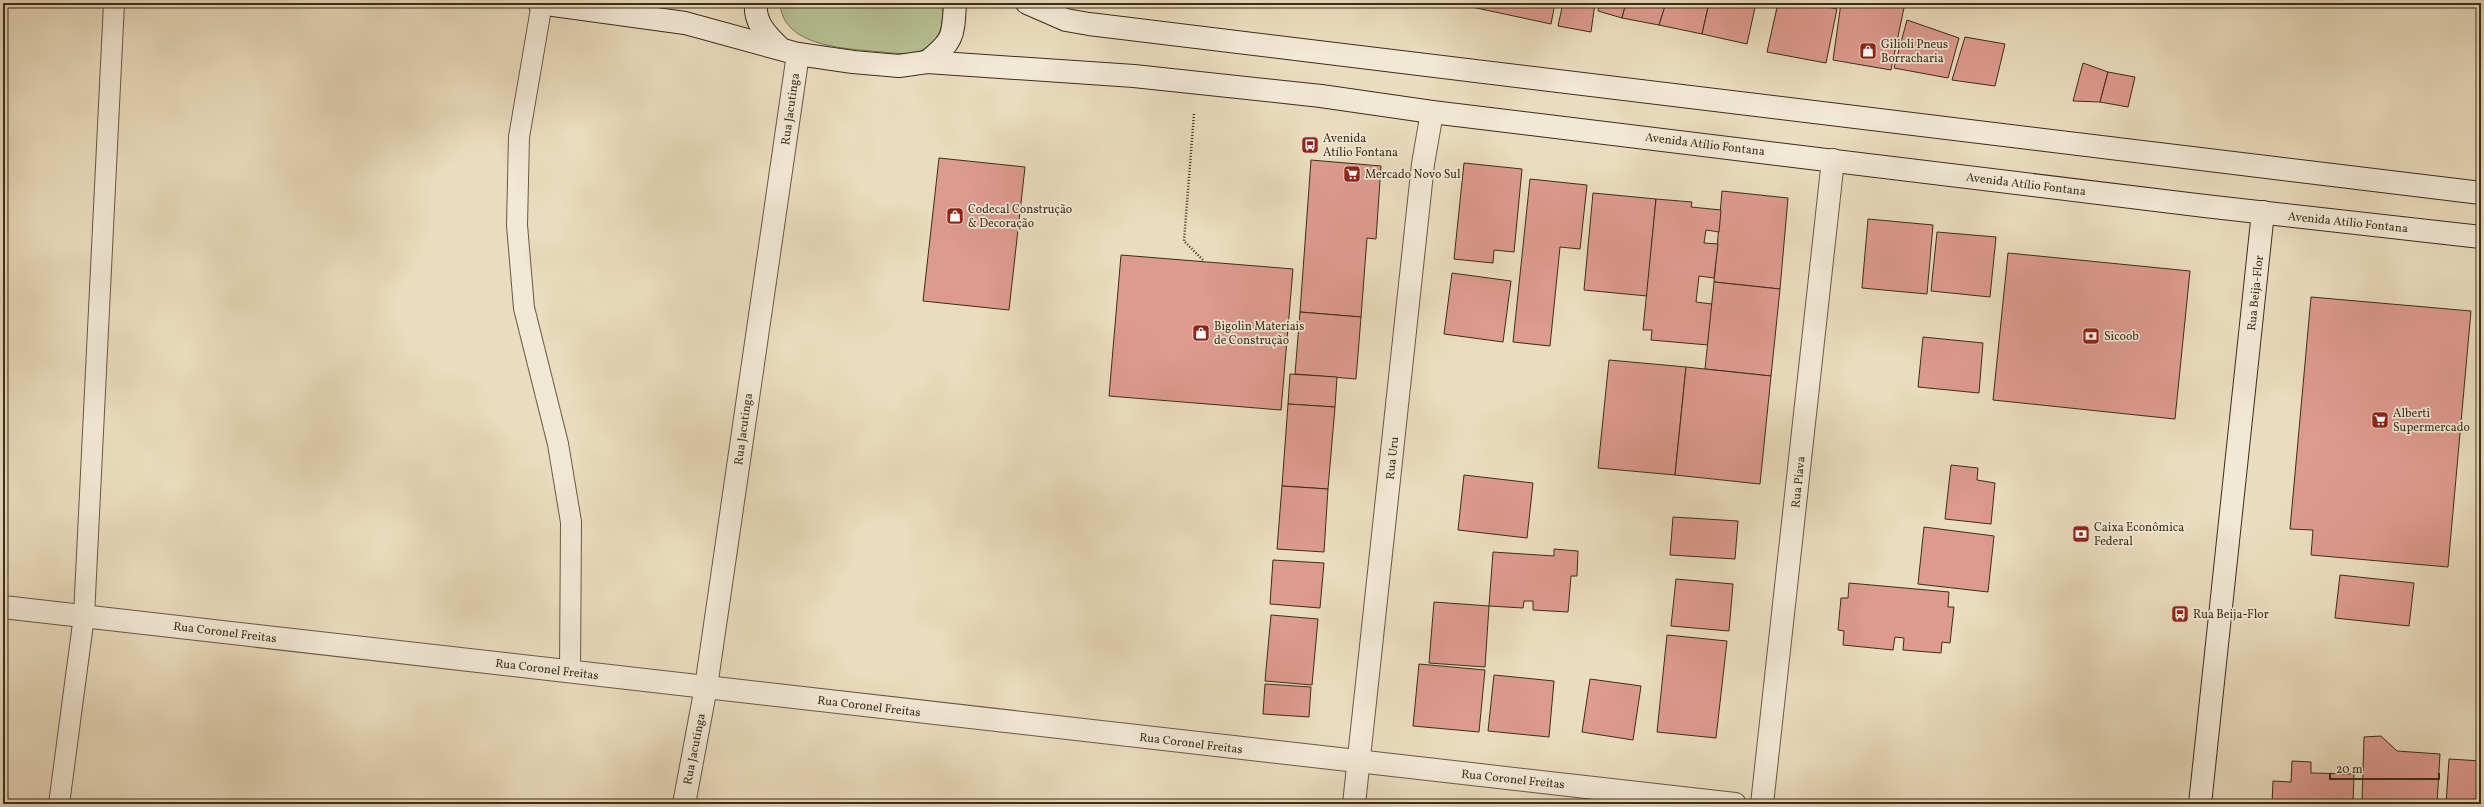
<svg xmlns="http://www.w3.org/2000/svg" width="2484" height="807" font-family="Vollkorn,serif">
	<rect width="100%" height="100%" fill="#eadcbe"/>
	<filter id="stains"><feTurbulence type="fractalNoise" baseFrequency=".005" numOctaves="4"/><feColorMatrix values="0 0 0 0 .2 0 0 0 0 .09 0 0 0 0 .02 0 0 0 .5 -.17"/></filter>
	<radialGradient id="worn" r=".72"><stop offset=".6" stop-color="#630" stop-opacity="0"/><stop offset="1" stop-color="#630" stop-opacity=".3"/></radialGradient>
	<path fill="#b6c092" stroke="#797656" d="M780,3H942C945,21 940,45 920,51C905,56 887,52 871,51C840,48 782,45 780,3Z"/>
	<g fill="#dd9a8f" stroke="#3c2d1a">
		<path d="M1453,3H1555L1551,24Z"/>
		<path d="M1563,3H1595L1591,32L1558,26Z"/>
		<path d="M1600,3H1626L1622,18L1598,11Z"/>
		<path d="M1626,3H1666L1659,25L1622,18Z"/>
		<path d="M1666,3H1709L1702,34L1659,25Z"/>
		<path d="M1709,3H1756L1747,44L1702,34Z"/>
		<path d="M1778,3H1808L1837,9L1826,63L1767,52Z"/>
		<path d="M1841,3H1905L1891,70L1833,60Z"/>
		<path d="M1907,20L1959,38L1948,78L1894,68Z"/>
		<path d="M1965,37L2005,44L1995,86L1952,80Z"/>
		<path d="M2083,63L2108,72L2100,102L2073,101Z"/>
		<path d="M2108,72L2135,77L2128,107L2100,102Z"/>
		<path d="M939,158L1025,167L1009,310L923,301Z"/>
		<path d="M1311,160L1381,166L1376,239L1367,238L1361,317L1300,312Z"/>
		<path d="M1464,163L1522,169L1514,252L1494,250L1493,263L1454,259Z"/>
		<path d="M1530,179L1587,185L1580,249L1560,247L1550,346L1513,342Z"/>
		<path d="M1722,191L1788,198L1780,289L1714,282Z"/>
		<path d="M1593,193L1656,199L1647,296L1584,290Z"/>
		<path d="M1656,199L1692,202L1691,207L1721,210L1719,232L1706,230L1704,243L1718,244L1714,278L1699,276L1696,302L1712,304L1708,345L1651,340L1652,330H1643Z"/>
		<path d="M1868,219L1933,225L1927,294L1862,288Z"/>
		<path d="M1937,232L1996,237L1990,297L1931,291Z"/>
		<path d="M2008,253L2190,271L2175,419L1993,400Z"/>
		<path d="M1121,255L1293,269L1281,410L1109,396Z"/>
		<path d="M1452,273L1511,281L1503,342L1444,334Z"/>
		<path d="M1714,282L1780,289L1771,376L1705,369Z"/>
		<path d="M2311,297L2471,311L2448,567L2311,555L2313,530L2290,529Z"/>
		<path d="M1300,312L1361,317L1356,379L1295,374Z"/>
		<path d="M1923,337L1983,343L1979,393L1918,387Z"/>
		<path d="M1609,360L1686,367L1675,475L1598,468Z"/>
		<path d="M1686,367L1771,376L1760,484L1675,475Z"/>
		<path d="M1290,374L1337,377L1335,407L1288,404Z"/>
		<path d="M1288,404L1335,407L1328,489L1282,486Z"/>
		<path d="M1951,465L1978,468L1977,480L1995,483L1991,524L1945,519Z"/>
		<path d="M1464,475L1533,483L1527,538L1458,530Z"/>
		<path d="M1282,486L1328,489L1324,552L1277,549Z"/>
		<path d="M1673,517L1738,521L1735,559L1670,555Z"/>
		<path d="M1924,527L1994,536L1988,592L1918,584Z"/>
		<path d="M1554,549L1578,551L1577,576H1571L1568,612L1533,610V601H1524L1523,608L1489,606L1493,552L1554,556Z"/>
		<path d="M1273,560L1324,563L1320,608L1270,604Z"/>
		<path d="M2340,575L2414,583L2409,626L2335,618Z"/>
		<path d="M1676,579L1733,584L1729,631L1671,626Z"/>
		<path d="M1849,583L1949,592L1948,607H1954L1950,643L1942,642L1941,653L1903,650L1904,638L1895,637L1893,650L1843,645L1844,631L1838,630L1841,598H1848Z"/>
		<path d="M1434,602L1489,606L1485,667L1429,663Z"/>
		<path d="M1271,615L1318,619L1312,685L1265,681Z"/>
		<path d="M1667,635L1727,641L1716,738L1657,732Z"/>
		<path d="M1419,664L1485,670L1479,732L1413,726Z"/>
		<path d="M1494,675L1554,681L1549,737L1488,731Z"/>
		<path d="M1590,679L1641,686L1633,740L1582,732Z"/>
		<path d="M1265,684L1311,687L1309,717L1263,714Z"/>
		<path d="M2381,736L2397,751L2440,754L2437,804H2378V801H2362L2364,737Z"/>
		<path d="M2449,759L2481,761V804H2446Z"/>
		<path d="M2292,761L2311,762V773L2354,774L2353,804H2272L2273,781L2291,782Z"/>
	</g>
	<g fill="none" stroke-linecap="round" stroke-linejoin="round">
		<defs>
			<g id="lane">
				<path d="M542,3L519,137L517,225L524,308L558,444L571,522L570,671"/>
				<path d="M59,804L84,616L114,3"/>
			</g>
			<g id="street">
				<path d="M3,607L1735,804"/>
				<path d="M684,804L706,687L798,54"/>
				<path d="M1354,804L1423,164L1432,112"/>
				<path d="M1762,804L1833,160"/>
			</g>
			<g id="secondary">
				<path d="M539,3L685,23L798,54L853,62L899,66L927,62L1134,76L1321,96L1432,112L2205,206L2481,237"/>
				<path d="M756,3C754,22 766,35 779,47"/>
				<path d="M1027,3L1066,20L1089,24L2481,193"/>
				<path d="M927,62C954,40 953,37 955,3"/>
				<path d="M2200,804L2263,212"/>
			</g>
		</defs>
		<use href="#lane" stroke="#685943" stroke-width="22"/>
		<use href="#street" stroke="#685943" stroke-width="24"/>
		<use href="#secondary" stroke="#3c2d1a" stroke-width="24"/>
		<path stroke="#3c2d1a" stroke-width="2.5" stroke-dasharray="1 2" stroke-linecap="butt" d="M1194,114L1184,241L1204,261"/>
		<use href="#lane" stroke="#f1e8d5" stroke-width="20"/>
		<use href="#street" stroke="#f1e8d5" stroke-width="22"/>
		<use href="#secondary" stroke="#f1e8d5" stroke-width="22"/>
	</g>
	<defs>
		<symbol id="shop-square" viewBox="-11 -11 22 22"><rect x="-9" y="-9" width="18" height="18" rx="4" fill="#8f2418" stroke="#f1e8d5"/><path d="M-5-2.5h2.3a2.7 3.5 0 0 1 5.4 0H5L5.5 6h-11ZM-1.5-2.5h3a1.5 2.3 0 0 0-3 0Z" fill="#fff"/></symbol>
		<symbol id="bus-square" viewBox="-11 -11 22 22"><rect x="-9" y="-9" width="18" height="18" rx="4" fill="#8f2418" stroke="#f1e8d5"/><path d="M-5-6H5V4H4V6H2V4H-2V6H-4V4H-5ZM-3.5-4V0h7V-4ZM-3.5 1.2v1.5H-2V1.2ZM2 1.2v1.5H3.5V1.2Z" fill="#fff"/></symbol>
		<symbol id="supermarket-square" viewBox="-11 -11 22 22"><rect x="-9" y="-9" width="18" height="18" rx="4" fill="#8f2418" stroke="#f1e8d5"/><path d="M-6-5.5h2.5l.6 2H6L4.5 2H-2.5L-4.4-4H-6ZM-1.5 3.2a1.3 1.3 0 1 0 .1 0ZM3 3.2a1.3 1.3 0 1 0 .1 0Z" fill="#fff"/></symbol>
		<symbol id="bank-square" viewBox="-11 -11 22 22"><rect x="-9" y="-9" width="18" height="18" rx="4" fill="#8f2418" stroke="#f1e8d5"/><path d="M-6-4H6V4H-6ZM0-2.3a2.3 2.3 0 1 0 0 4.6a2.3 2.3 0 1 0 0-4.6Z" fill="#fff"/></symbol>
	</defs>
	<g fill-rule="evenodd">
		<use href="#shop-square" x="1858" y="41" width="20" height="20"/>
		<use href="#bus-square" x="1300" y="135" width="20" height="20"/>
		<use href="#supermarket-square" x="1342" y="164" width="20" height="20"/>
		<use href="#shop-square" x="945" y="206" width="20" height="20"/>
		<use href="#shop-square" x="1191" y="323" width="20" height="20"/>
		<use href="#bank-square" x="2081" y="326" width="20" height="20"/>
		<use href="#supermarket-square" x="2370" y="410" width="20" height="20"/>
		<use href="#bank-square" x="2071" y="524" width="20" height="20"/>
		<use href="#bus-square" x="2170" y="604" width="20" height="20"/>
	</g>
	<g text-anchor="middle" stroke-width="3.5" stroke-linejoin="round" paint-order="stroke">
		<g font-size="12" fill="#3c2d1a" stroke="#f1e8d5" text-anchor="start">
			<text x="1881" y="48">Gilioli Pneus<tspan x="1881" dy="14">Borracharia</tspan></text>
			<text x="1323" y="142">Avenida<tspan x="1323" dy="14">Atílio Fontana</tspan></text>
			<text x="1365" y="178">Mercado Novo Sul</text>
			<text x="968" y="213">Codecal Construção<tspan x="968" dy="14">&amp; Decoração</tspan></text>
			<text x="1214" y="330">Bigolin Materiais<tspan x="1214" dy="14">de Construção</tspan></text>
			<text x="2104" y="340">Sicoob</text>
			<text x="2393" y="417">Alberti<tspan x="2393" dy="14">Supermercado</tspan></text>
			<text x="2094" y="531">Caixa Econômica<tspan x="2094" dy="14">Federal</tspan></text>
			<text x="2193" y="618">Rua Beija-Flor</text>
		</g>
		<g font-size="12" fill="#3c2d1a" stroke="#f1e8d5">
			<text transform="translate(790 109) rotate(-82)" y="4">Rua Jacutinga</text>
			<text transform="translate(1705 144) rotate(7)" y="4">Avenida Atílio Fontana</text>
			<text transform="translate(2026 184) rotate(7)" y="4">Avenida Atílio Fontana</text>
			<text transform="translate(2348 222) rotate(6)" y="4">Avenida Atílio Fontana</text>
			<text transform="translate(2255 293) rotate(-84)" y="4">Rua Beija-Flor</text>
			<text transform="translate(743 429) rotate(-82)" y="4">Rua Jacutinga</text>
			<text transform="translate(1392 458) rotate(-84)" y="4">Rua Uru</text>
			<text transform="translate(1798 482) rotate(-84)" y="4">Rua Piava</text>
			<text transform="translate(225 632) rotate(7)" y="4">Rua Coronel Freitas</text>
			<text transform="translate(547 669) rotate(7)" y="4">Rua Coronel Freitas</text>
			<text transform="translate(869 706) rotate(7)" y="4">Rua Coronel Freitas</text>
			<text transform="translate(1191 743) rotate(7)" y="4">Rua Coronel Freitas</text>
			<text transform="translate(694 749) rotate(-79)" y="4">Rua Jacutinga</text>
			<text transform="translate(1513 779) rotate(6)" y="4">Rua Coronel Freitas</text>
		</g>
	</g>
	<rect width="2484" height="807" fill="none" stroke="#eadcbe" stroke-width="16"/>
	<rect x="4" y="4" width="2476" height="799" fill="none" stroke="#3c2d1a" stroke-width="2"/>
	<rect x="8" y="8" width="2468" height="791" fill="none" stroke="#3c2d1a"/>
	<path d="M2330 773v6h109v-6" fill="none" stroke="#3c2d1a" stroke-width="2"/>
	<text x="2336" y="773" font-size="12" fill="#3c2d1a" stroke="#f1e8d5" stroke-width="3" paint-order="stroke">20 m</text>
	<rect width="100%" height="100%" filter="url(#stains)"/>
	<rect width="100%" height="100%" fill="url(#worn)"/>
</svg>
